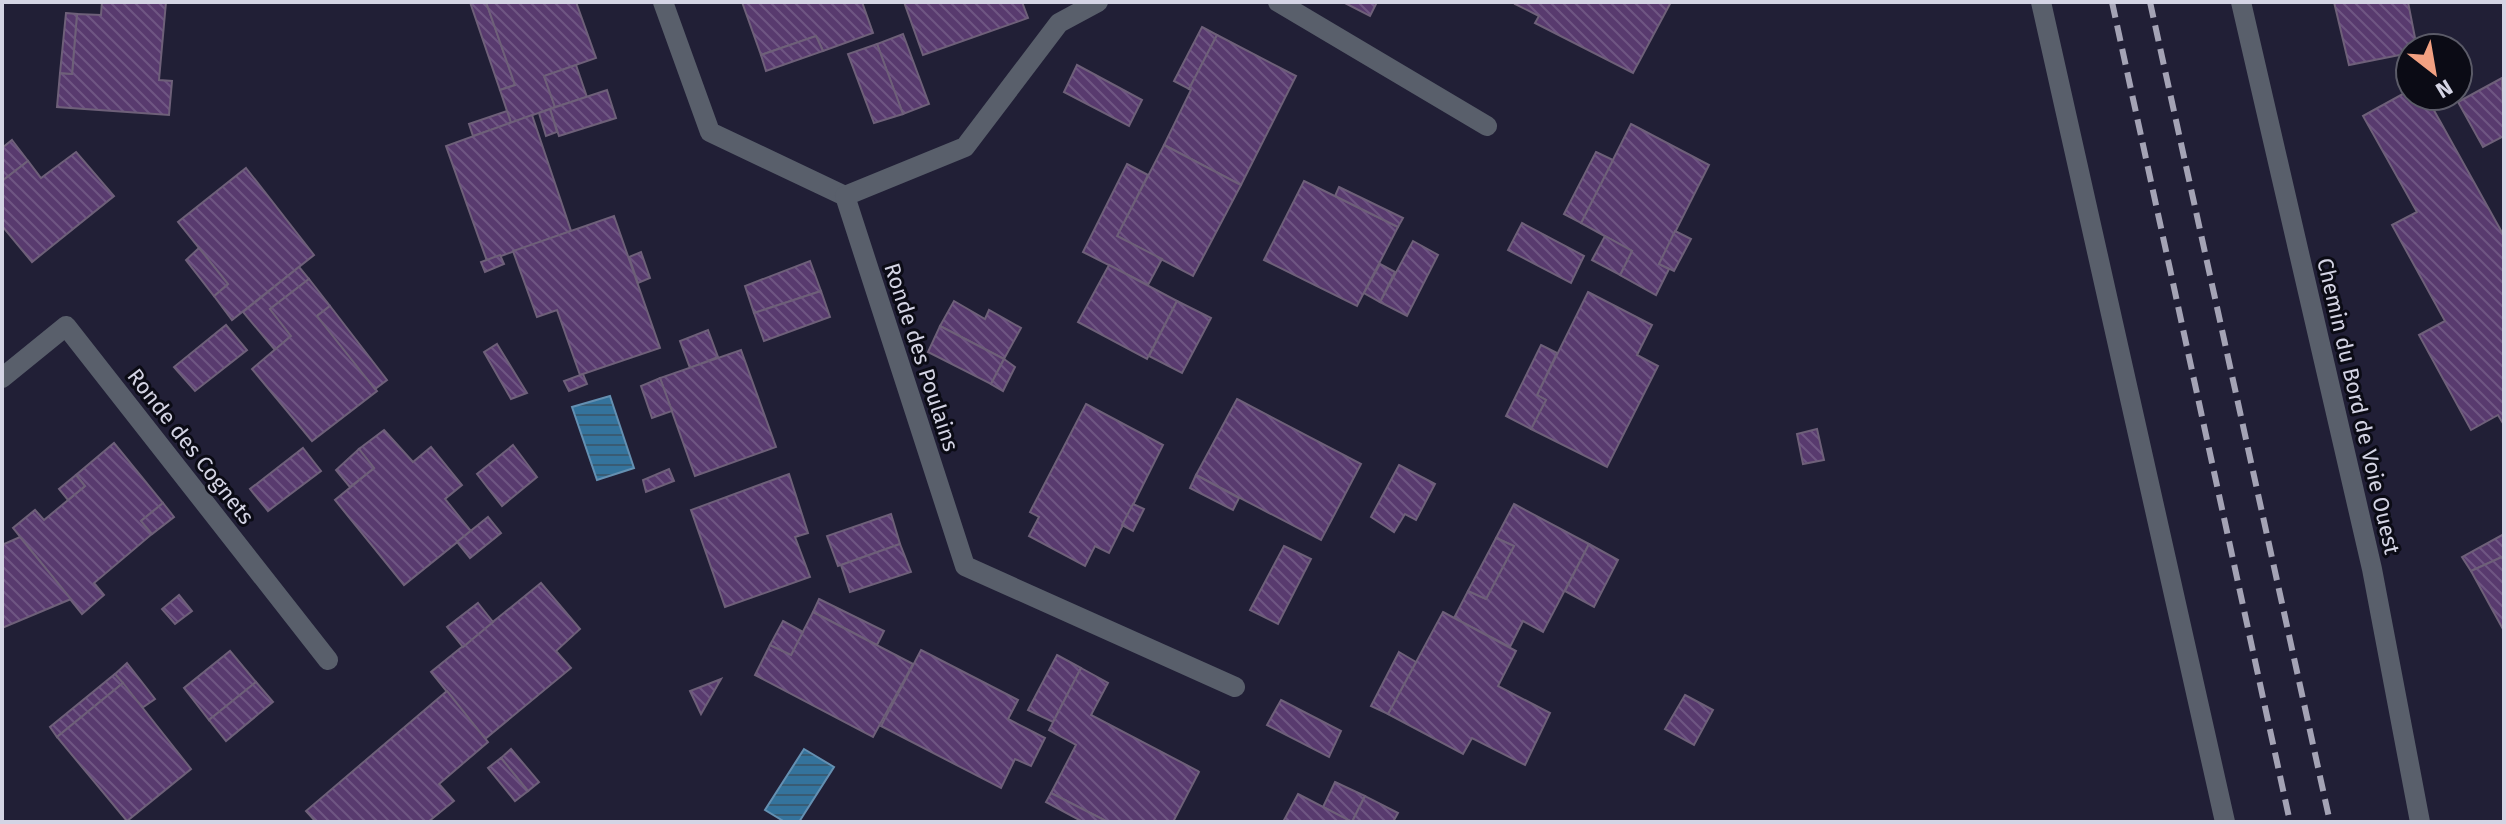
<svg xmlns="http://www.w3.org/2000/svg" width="2506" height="824" font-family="'Fira Sans',sans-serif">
	<defs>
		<pattern id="water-rules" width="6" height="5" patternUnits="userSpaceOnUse" patternTransform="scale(2)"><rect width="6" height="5" fill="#34739c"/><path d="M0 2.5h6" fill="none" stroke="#395c74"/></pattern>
		<pattern id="building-back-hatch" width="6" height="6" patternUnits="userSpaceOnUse" patternTransform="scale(2)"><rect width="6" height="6" fill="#583a6e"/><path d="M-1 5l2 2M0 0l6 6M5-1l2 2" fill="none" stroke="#6f5683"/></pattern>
	</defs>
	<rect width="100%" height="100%" fill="#211f36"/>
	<g fill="url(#water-rules)" stroke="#6490b2" stroke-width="2">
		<path d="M610,396L634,468L597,480L572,407Z"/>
		<path d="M804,749L834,767L799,822H785L765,810Z"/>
	</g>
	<g fill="url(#building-back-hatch)" stroke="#6e6079" stroke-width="2">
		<path d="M102,2H166L159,80L172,81L169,115L57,107L60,73L72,74L77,14L101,15Z"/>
		<path d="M470,2H486L515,85L500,90Z"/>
		<path d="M486,2H576L596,58L544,76L555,107L511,123L500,90L515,85Z"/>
		<path d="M742,2H862L873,33L823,51L816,36L761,55Z"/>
		<path d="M904,2H1022L1028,18L923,55Z"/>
		<path d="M1343,2H1377L1370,16Z"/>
		<path d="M1516,2H1671L1633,73L1535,23L1539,16L1515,4Z"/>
		<path d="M2334,2H2408L2417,48H2410V53L2349,65Z"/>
		<path d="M66,13L77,14L72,74L60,73Z"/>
		<path d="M1202,27L1217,35L1189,89L1174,81Z"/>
		<path d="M903,34L929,104L903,114L877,44Z"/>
		<path d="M1217,35L1296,76L1241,185L1164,145L1191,90L1189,89Z"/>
		<path d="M816,36L823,51L766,71L761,55Z"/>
		<path d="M877,44L903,114L874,123L848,54Z"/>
		<path d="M576,65L587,97L555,107L544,76Z"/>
		<path d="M1077,65L1142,100L1129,126L1064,92Z"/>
		<path d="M2502,78L2504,136L2483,147L2458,102Z"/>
		<path d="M607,90L616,118L559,136L550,109Z"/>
		<path d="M2410,90V96H2426L2504,236V425L2498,415L2471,430L2419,335L2445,321L2392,225L2417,212L2363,116Z"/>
		<path d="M550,109L557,132L546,136L539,113Z"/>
		<path d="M507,111L511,123L473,136L469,124Z"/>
		<path d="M532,115L571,231L487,261L446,146Z"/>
		<path d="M1631,124L1709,165L1659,264L1669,269L1656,295L1620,275L1632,251L1581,223Z"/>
		<path d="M12,140L28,161L2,181V148Z"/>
		<path d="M1164,145L1241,185L1193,276L1117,236Z"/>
		<path d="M76,152L114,196L32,262L2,226V181L28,161L41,178Z"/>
		<path d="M1596,152L1613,160L1581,223L1564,214Z"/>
		<path d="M1127,164L1148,175L1117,236L1162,259L1148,285L1083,252Z"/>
		<path d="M246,168L314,255L232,320L214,296L228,284L178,222Z"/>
		<path d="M1304,181L1398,227L1357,306L1264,260Z"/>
		<path d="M1339,187L1403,218L1398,227L1335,196Z"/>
		<path d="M614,216L660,348L580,375L557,310L537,317L513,251Z"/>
		<path d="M1522,223L1584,256L1571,283L1508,250Z"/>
		<path d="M1675,231L1691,239L1674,271L1659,264Z"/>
		<path d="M1605,236L1632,251L1620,275L1592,260Z"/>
		<path d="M1413,241L1438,255L1407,316L1380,302Z"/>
		<path d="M199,248L228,284L214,296L186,260Z"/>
		<path d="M641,252L650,278L638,283L629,257Z"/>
		<path d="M500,255L504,264L485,272L481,262Z"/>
		<path d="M810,261L821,291L754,313L745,286Z"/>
		<path d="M1380,264L1395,272L1380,302L1364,293Z"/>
		<path d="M1109,265L1177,301L1147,359L1078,322Z"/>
		<path d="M299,267L309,279L270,309L291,336L275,350L243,312Z"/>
		<path d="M309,279L330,306L317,316L377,391L312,441L252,369L291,336L270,309Z"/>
		<path d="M821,291L830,317L764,341L754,313Z"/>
		<path d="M1588,292L1652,325L1637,355L1658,366L1607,467L1531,429L1546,400L1537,395Z"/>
		<path d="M954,301L985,319L989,310L1021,328L1004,359L940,326Z"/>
		<path d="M1177,301L1211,318L1182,373L1149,356Z"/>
		<path d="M330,306L387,380L375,389L317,316Z"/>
		<path d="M226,325L247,350L195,391L174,367Z"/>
		<path d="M940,326L1004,359L991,384L928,352Z"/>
		<path d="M708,330L718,357L690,368L680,341Z"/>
		<path d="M497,344L527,393L511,399L484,352Z"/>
		<path d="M1541,345L1557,353L1537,395L1546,400L1531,429L1506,416Z"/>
		<path d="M741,350L776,447L695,476L660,378Z"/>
		<path d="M1004,359L1015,367L1003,391L991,384Z"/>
		<path d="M583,374L587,384L569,391L564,381Z"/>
		<path d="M660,378L672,411L652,418L641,386Z"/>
		<path d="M1237,399L1361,464L1321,540L1196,475Z"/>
		<path d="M1086,404L1163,445L1109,553L1095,546L1085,566L1029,536L1039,517L1030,512Z"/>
		<path d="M1817,429L1824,460L1803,464L1797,434Z"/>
		<path d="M384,430L413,462L431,447L462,485L445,499L471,531L404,585L335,500L374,468L359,449Z"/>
		<path d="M114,443L163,503L141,521L152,534L94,583L104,595L82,614L13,528L35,510L44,520L85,486L76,475Z"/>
		<path d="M513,445L537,477L502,506L477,474Z"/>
		<path d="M303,448L321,471L268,511L250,489Z"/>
		<path d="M359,449L374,468L350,487L336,470Z"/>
		<path d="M1399,465L1435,484L1416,520L1405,514L1394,532L1371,517Z"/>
		<path d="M669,469L674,481L646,492L643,480Z"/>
		<path d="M789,474L808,533L795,537L810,577L725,607L691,510Z"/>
		<path d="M76,475L85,486L68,500L59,489Z"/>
		<path d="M1196,475L1239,498L1233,510L1190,488Z"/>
		<path d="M163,503L174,517L152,534L141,521Z"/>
		<path d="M1133,504L1144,509L1133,531L1122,525Z"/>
		<path d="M1514,504L1589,544L1543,632L1523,621L1510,647L1454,618L1468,591L1486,599L1514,546L1496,538Z"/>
		<path d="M891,514L900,544L838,566L827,536Z"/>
		<path d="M488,517L501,533L470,558L457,542Z"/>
		<path d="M2504,534V556L2471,571L2462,557Z"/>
		<path d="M20,537L71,599L2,628V545Z"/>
		<path d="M1496,538L1514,546L1486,599L1468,591Z"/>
		<path d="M900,544L911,572L850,592L841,565Z"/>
		<path d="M1589,544L1618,560L1594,607L1565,591Z"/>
		<path d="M1284,546L1311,559L1278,624L1250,610Z"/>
		<path d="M2504,556V631L2471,571Z"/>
		<path d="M541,583L580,629L556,651L571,668L485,739L431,672Z"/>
		<path d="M179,595L192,611L175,624L162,609Z"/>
		<path d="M819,599L884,631L877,645L813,612Z"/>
		<path d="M478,603L493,622L463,647L447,627Z"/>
		<path d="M813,612L913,664L873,737L755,675L770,645L791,655Z"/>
		<path d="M1443,612L1516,651L1498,686L1550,713L1525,765L1472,738L1463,754L1388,714Z"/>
		<path d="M783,621L803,632L791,655L770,645Z"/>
		<path d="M921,650L1018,700L1008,719L1045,738L1031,766L1015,759L1001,788L881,726Z"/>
		<path d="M230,651L256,682L209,720L184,688Z"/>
		<path d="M1399,652L1416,662L1388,714L1371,706Z"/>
		<path d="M1057,655L1081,668L1053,722L1028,710Z"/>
		<path d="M127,663L155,699L142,708L115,674Z"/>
		<path d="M1081,668L1108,683L1091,715L1198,771L1199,772L1173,822H1108L1051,793L1076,745L1049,730Z"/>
		<path d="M115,674L123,683L57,737L50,727Z"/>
		<path d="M721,679L701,714L690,691Z"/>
		<path d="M256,682L273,702L226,741L209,720Z"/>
		<path d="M123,683L191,769L127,821L57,737Z"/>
		<path d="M447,691L488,742L439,784L454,801L428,822H316L306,811Z"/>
		<path d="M1685,695L1713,710L1694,745L1665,729Z"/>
		<path d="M1281,700L1341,731L1329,757L1267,725Z"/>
		<path d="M511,749L539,782L528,791L501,758Z"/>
		<path d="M501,758L528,791L515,801L488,768Z"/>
		<path d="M1335,782L1365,796L1352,822L1323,807Z"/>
		<path d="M1051,793L1108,822H1083L1046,802Z"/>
		<path d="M1298,794L1352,822L1365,796L1398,813L1393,822H1283Z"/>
	</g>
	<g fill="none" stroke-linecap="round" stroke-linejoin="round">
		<g stroke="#595f6b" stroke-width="20">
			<path d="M663,2L710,132L845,196"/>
			<path d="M1098,2L1059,23L965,147L845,196L965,566L1235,687"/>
			<path d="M1278,2L1487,126"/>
			<path d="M2041,2L2225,822"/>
			<path d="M2241,2L2372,569L2420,822"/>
			<path d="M2,378L66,326L328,660"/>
		</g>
		<g stroke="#a4a3b5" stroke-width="6" stroke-dasharray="16 8" stroke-linecap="butt">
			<path d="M2112,2L2290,822"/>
			<path d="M2150,2L2330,822"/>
		</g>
	</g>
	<g text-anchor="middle" stroke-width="6" stroke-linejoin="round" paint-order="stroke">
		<g font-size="22" fill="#d4d4e4" stroke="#0b0b15">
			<text transform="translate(922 357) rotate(72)" y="8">Ronde des Poulains</text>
			<text transform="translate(2359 406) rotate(77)" y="8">Chemin du Bord de Voie Ouest</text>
			<text transform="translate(191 446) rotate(52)" y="8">Ronde des Cognets</text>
		</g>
	</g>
	<rect width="2506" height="824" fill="none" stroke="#d4d4e4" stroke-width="8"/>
	<g transform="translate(2434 72) rotate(149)"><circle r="38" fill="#0b0b15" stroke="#5b5b68" stroke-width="2"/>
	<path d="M0-6L14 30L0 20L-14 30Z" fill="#f2a081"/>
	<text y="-12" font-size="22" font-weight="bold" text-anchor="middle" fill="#d4d4e4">N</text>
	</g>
</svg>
